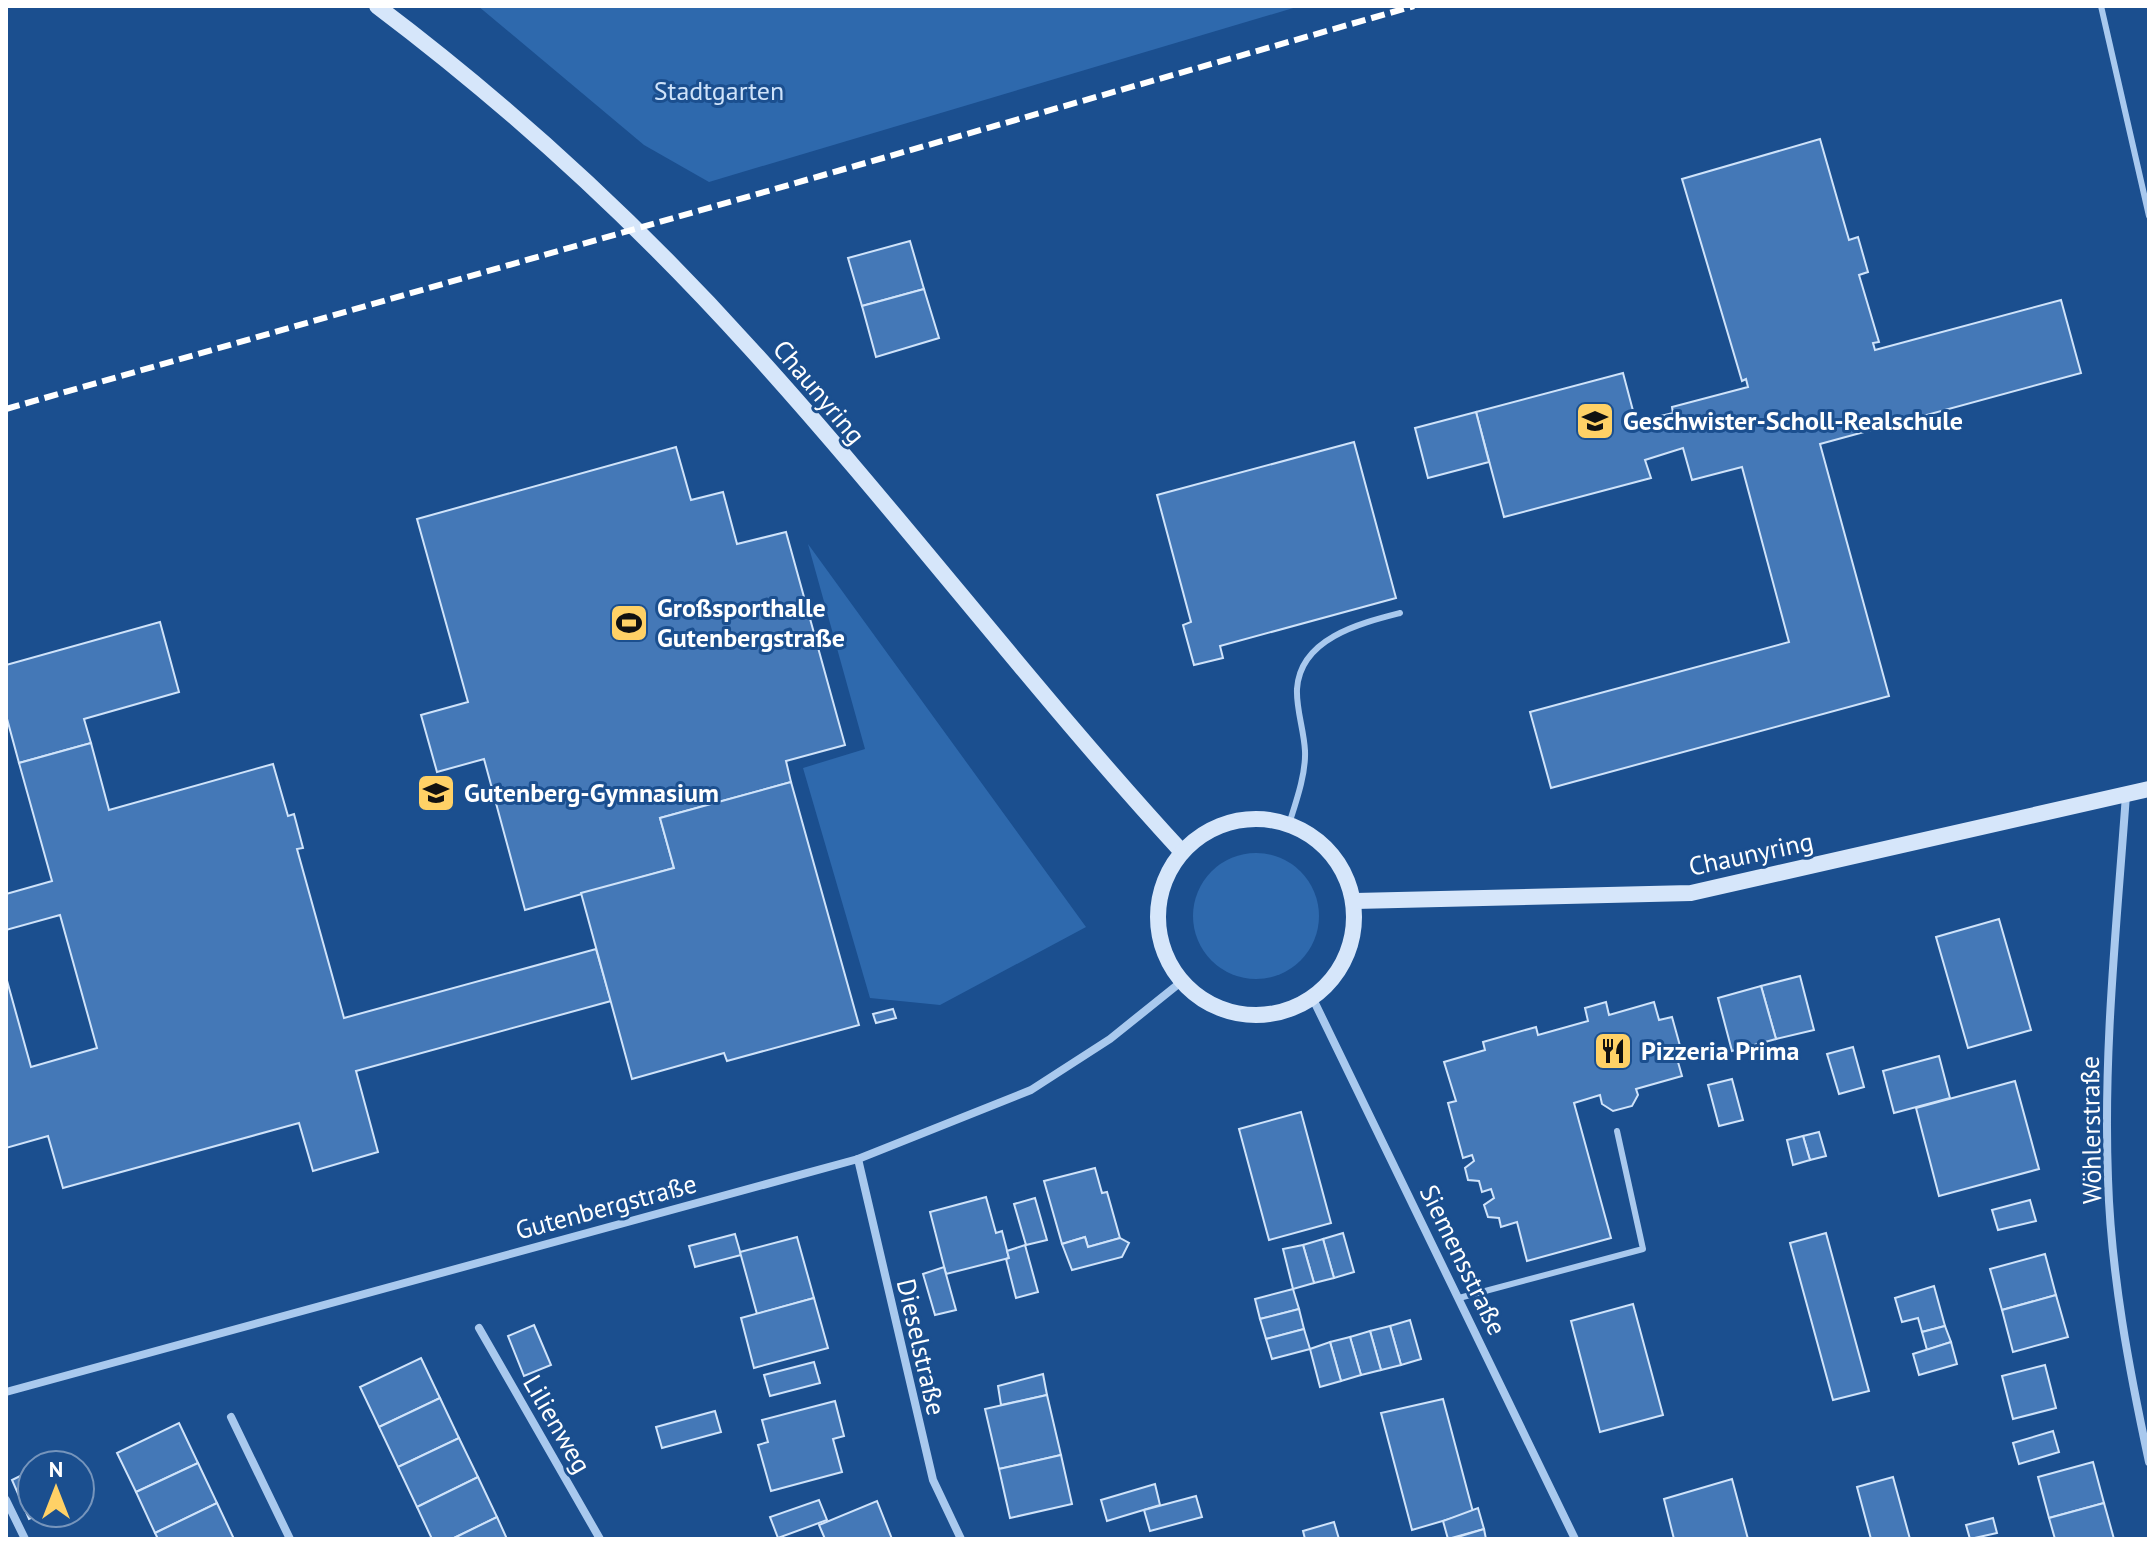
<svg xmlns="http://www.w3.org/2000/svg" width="2155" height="1545" font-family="'PT Sans',sans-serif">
	<rect width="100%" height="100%" fill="#1b4f8f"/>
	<g fill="#2e69ad">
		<path d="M478,6H1300L709,182L644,145Z"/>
		<path d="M808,544L1086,927L940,1005L870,998L803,768L865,749Z"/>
		<circle cx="1256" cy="916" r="63"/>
	</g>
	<g fill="#4478b7" stroke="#cfe3fa" stroke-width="2">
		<path d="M1820,139L1849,240L1858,237L1868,272L1859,275L1879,342L1873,343L1875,350L2061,300L2081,373L1820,444L1889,696L1551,788L1530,712L1789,642L1742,467L1692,480L1683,448L1645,460L1651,478L1504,517L1476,412L1623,373L1636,422L1673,413L1672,407L1748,387L1746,379L1742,381L1682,179Z"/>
		<path d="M910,241L924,289L862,306L848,258Z"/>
		<path d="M924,289L939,338L876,357L862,306Z"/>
		<path d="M1476,412L1489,462L1428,478L1415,428Z"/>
		<path d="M1354,442L1396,598L1220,646L1223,658L1194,665L1183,625L1191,622L1157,495Z"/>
		<path d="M676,447L691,500L723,492L737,544L786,532L845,745L786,761L791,782L660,818L674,868L525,910L484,759L437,772L421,715L468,702L417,519Z"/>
		<path d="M160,622L179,692L84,719L91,743L19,763L6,715V665Z"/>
		<path d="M91,743L109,810L273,764L288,816L294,814L303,848L297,849L344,1018L596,949L611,1001L356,1071L378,1152L313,1171L299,1123L63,1188L48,1136L6,1148V977L31,1067L97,1048L60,915L6,930V894L52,881L19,763Z"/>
		<path d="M791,782L859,1025L727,1061L724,1053L632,1079L581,893L674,868L660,818Z"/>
		<path d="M1999,919L2031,1030L1968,1048L1936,937Z"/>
		<path d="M1800,976L1814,1030L1776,1039L1761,986Z"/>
		<path d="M1761,986L1776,1039L1732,1051L1718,998Z"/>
		<path d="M1606,1002L1609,1015L1654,1002L1659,1020L1672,1017L1682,1053L1676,1055L1682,1076L1636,1089L1638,1095L1632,1106L1613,1111L1602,1104L1600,1095L1574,1103L1611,1238L1527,1261L1517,1222L1501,1227L1499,1218L1488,1217L1484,1205L1494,1198L1491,1189L1482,1192L1479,1181L1468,1180L1465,1168L1474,1161L1472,1155L1463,1158L1448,1103L1456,1101L1444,1062L1485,1050L1483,1042L1536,1027L1538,1035L1588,1021L1585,1008Z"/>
		<path d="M893,1009L896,1018L876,1023L873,1014Z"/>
		<path d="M1853,1047L1864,1087L1839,1094L1827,1054Z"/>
		<path d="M1939,1056L1950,1098L1894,1113L1883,1071Z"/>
		<path d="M1732,1079L1743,1120L1719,1126L1708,1085Z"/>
		<path d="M2015,1081L2039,1169L1939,1196L1916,1108Z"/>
		<path d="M1301,1112L1331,1223L1269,1240L1239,1129Z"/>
		<path d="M1819,1132L1826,1156L1810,1160L1803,1136Z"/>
		<path d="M1803,1136L1810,1160L1793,1165L1787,1140Z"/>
		<path d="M1095,1168L1102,1193L1107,1192L1120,1238L1088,1247L1085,1237L1062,1244L1044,1181Z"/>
		<path d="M986,1197L996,1233L1002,1231L1009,1258L946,1274L930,1212Z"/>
		<path d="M1035,1198L1047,1240L1026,1245L1014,1204Z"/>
		<path d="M2030,1200L2036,1221L1998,1230L1992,1210Z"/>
		<path d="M1343,1233L1354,1272L1334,1278L1323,1239Z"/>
		<path d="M1826,1233L1869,1391L1833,1400L1790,1243Z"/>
		<path d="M735,1234L741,1255L695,1267L689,1246Z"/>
		<path d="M797,1237L814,1298L757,1314L740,1252Z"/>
		<path d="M1085,1237L1088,1247L1120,1238L1129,1243L1122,1257L1072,1270L1062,1244Z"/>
		<path d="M1323,1239L1334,1278L1314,1283L1303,1245Z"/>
		<path d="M1025,1245L1038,1292L1016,1298L1006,1259L1009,1258L1007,1251Z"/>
		<path d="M1303,1245L1314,1283L1293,1289L1283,1249Z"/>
		<path d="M2045,1254L2056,1295L2002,1310L1990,1269Z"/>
		<path d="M944,1267L956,1310L935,1315L923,1274Z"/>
		<path d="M1934,1286L1945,1326L1922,1332L1918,1318L1902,1322L1895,1298Z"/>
		<path d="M1293,1289L1299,1309L1260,1319L1255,1299Z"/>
		<path d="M2056,1295L2068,1337L2013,1352L2002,1310Z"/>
		<path d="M814,1298L828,1348L754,1368L741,1318Z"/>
		<path d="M1633,1304L1663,1415L1600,1432L1571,1321Z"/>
		<path d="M1299,1309L1304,1329L1266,1339L1260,1319Z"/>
		<path d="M1410,1320L1421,1359L1401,1365L1390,1326Z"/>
		<path d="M534,1325L551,1365L524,1376L508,1336Z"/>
		<path d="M1390,1326L1401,1365L1381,1370L1370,1331Z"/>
		<path d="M1945,1326L1951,1342L1927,1350L1922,1332Z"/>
		<path d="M1304,1329L1310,1349L1272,1359L1266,1339Z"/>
		<path d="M1370,1331L1381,1370L1361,1375L1350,1337Z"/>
		<path d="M1350,1337L1361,1375L1341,1381L1330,1342Z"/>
		<path d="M1330,1342L1341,1381L1320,1387L1310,1349Z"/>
		<path d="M1951,1342L1957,1364L1919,1375L1913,1354Z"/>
		<path d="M421,1358L440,1398L379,1427L360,1387Z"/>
		<path d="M814,1362L820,1383L770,1396L764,1375Z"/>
		<path d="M2045,1365L2056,1408L2013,1419L2002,1376Z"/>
		<path d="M1043,1374L1047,1395L1001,1405L998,1386Z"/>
		<path d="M1047,1395L1061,1455L999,1469L985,1409Z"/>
		<path d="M440,1398L459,1438L398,1467L379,1427Z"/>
		<path d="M1443,1399L1473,1512L1412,1530L1381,1413Z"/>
		<path d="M835,1401L844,1436L833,1439L842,1472L771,1491L758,1445L768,1442L762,1420Z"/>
		<path d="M715,1411L721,1432L662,1448L656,1427Z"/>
		<path d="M179,1423L198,1463L136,1492L117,1453Z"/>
		<path d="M2053,1431L2059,1452L2019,1464L2013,1443Z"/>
		<path d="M459,1438L478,1477L417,1507L398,1467Z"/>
		<path d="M1061,1455L1072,1504L1010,1518L999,1469Z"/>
		<path d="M2093,1462L2104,1503L2049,1518L2038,1477Z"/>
		<path d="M198,1463L217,1503L155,1533L136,1492Z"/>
		<path d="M32,1470V1513H42L29,1519L12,1480Z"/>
		<path d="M478,1477L497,1517L452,1539H432L417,1507Z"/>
		<path d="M1893,1477L1910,1539H1871L1857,1487Z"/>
		<path d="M1732,1479L1748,1539H1674L1664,1499Z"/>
		<path d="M1155,1484L1160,1505L1107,1521L1101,1500Z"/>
		<path d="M1196,1496L1202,1517L1150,1531L1144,1510Z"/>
		<path d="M819,1500L827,1520L778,1538L770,1517Z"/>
		<path d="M877,1501L892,1539H825L819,1525Z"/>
		<path d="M217,1503L234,1539H158L155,1533Z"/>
		<path d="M2104,1503L2114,1539H2055L2049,1518Z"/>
		<path d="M1478,1508L1484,1529L1448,1539L1443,1521Z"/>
		<path d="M497,1517L507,1539H452Z"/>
		<path d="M1993,1518L1997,1533L1970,1539L1966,1525Z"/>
		<path d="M1334,1522L1339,1539H1305L1303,1531Z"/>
		<path d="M1484,1529L1486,1539H1451Z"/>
	</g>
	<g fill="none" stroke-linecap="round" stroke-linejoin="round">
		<g stroke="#a9c9ee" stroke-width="6">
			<path d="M2101,6L2149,216"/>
			<path d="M1289,824C1296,802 1306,774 1305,751C1304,730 1296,709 1297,689C1300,638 1361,623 1400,613"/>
			<path d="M1459,1298L1643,1249L1617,1131"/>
		</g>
		<g stroke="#a9c9ee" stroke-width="8">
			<path d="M2126,795C2117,922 2103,1051 2108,1179C2111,1274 2129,1369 2149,1462"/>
			<path d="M1313,999L1575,1539"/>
			<path d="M858,1159L933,1480L961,1539"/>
			<path d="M479,1328L600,1539"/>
			<path d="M6,1392L858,1159L1031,1090L1110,1039L1181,982"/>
			<path d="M231,1417L290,1539"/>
			<path d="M6,1500L25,1539"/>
		</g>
		<g stroke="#d6e6fa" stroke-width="16">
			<path d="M377,6C511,107 638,224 750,348C899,512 1032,689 1182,852"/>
			<circle cx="1256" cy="917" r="98"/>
			<path d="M1355,901L1691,893L2149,789"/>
		</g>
		<path stroke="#fff" stroke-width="6" stroke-dasharray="14 6" stroke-linecap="butt" d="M6,409L1414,6"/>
	</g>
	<defs>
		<symbol id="school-square" viewBox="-11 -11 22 22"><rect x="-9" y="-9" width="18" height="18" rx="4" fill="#ffd166" stroke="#1b4f8f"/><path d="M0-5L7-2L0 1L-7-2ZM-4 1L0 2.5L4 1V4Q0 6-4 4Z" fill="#111"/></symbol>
		<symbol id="stadium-square" viewBox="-11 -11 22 22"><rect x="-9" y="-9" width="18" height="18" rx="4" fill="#ffd166" stroke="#1b4f8f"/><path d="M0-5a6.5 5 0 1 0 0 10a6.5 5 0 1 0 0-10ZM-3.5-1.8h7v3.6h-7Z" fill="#111"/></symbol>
		<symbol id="restaurant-square" viewBox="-11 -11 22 22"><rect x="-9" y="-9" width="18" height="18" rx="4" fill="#ffd166" stroke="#1b4f8f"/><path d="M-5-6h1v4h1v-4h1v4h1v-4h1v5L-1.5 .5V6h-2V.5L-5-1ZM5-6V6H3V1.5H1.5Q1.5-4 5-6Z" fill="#111"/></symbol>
	</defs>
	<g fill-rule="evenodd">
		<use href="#school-square" x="1573" y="399" width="44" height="44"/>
		<use href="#stadium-square" x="607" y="601" width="44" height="44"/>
		<use href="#school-square" x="414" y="771" width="44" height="44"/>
		<use href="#restaurant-square" x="1591" y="1029" width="44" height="44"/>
	</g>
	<g text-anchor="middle" stroke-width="6" stroke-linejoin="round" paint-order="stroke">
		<g font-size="26" fill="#cfe3fa" stroke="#1b4f8f">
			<text x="719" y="100">Stadtgarten</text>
		</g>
		<g font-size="26" fill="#fff" stroke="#1b4f8f">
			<text transform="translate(819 392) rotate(50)" y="9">Chaunyring</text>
			<text transform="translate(1751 854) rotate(-12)" y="9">Chaunyring</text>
			<text transform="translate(2091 1130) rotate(-91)" y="9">Wöhlerstraße</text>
			<text transform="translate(606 1207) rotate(-15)" y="9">Gutenbergstraße</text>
			<text transform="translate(1463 1260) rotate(64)" y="9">Siemensstraße</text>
			<text transform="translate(921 1347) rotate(77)" y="9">Dieselstraße</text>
			<text transform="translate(557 1424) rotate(60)" y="9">Lilienweg</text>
		</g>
		<g font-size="26" font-weight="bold" fill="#fff" stroke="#1b4f8f" text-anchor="start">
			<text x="1623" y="430">Geschwister-Scholl-Realschule</text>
			<text x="657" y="617">Großsporthalle<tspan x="657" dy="30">Gutenbergstraße</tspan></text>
			<text x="464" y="802">Gutenberg-Gymnasium</text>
			<text x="1641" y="1060">Pizzeria Prima</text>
		</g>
	</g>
	<rect width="2155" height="1545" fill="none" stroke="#ffffff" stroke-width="16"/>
	<g transform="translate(56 1489)"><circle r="38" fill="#1b4f8f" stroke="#7695bc" stroke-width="2"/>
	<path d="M0-6L14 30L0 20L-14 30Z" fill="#ffd166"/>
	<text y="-12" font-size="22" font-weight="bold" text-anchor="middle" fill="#ffffff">N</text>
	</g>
</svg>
